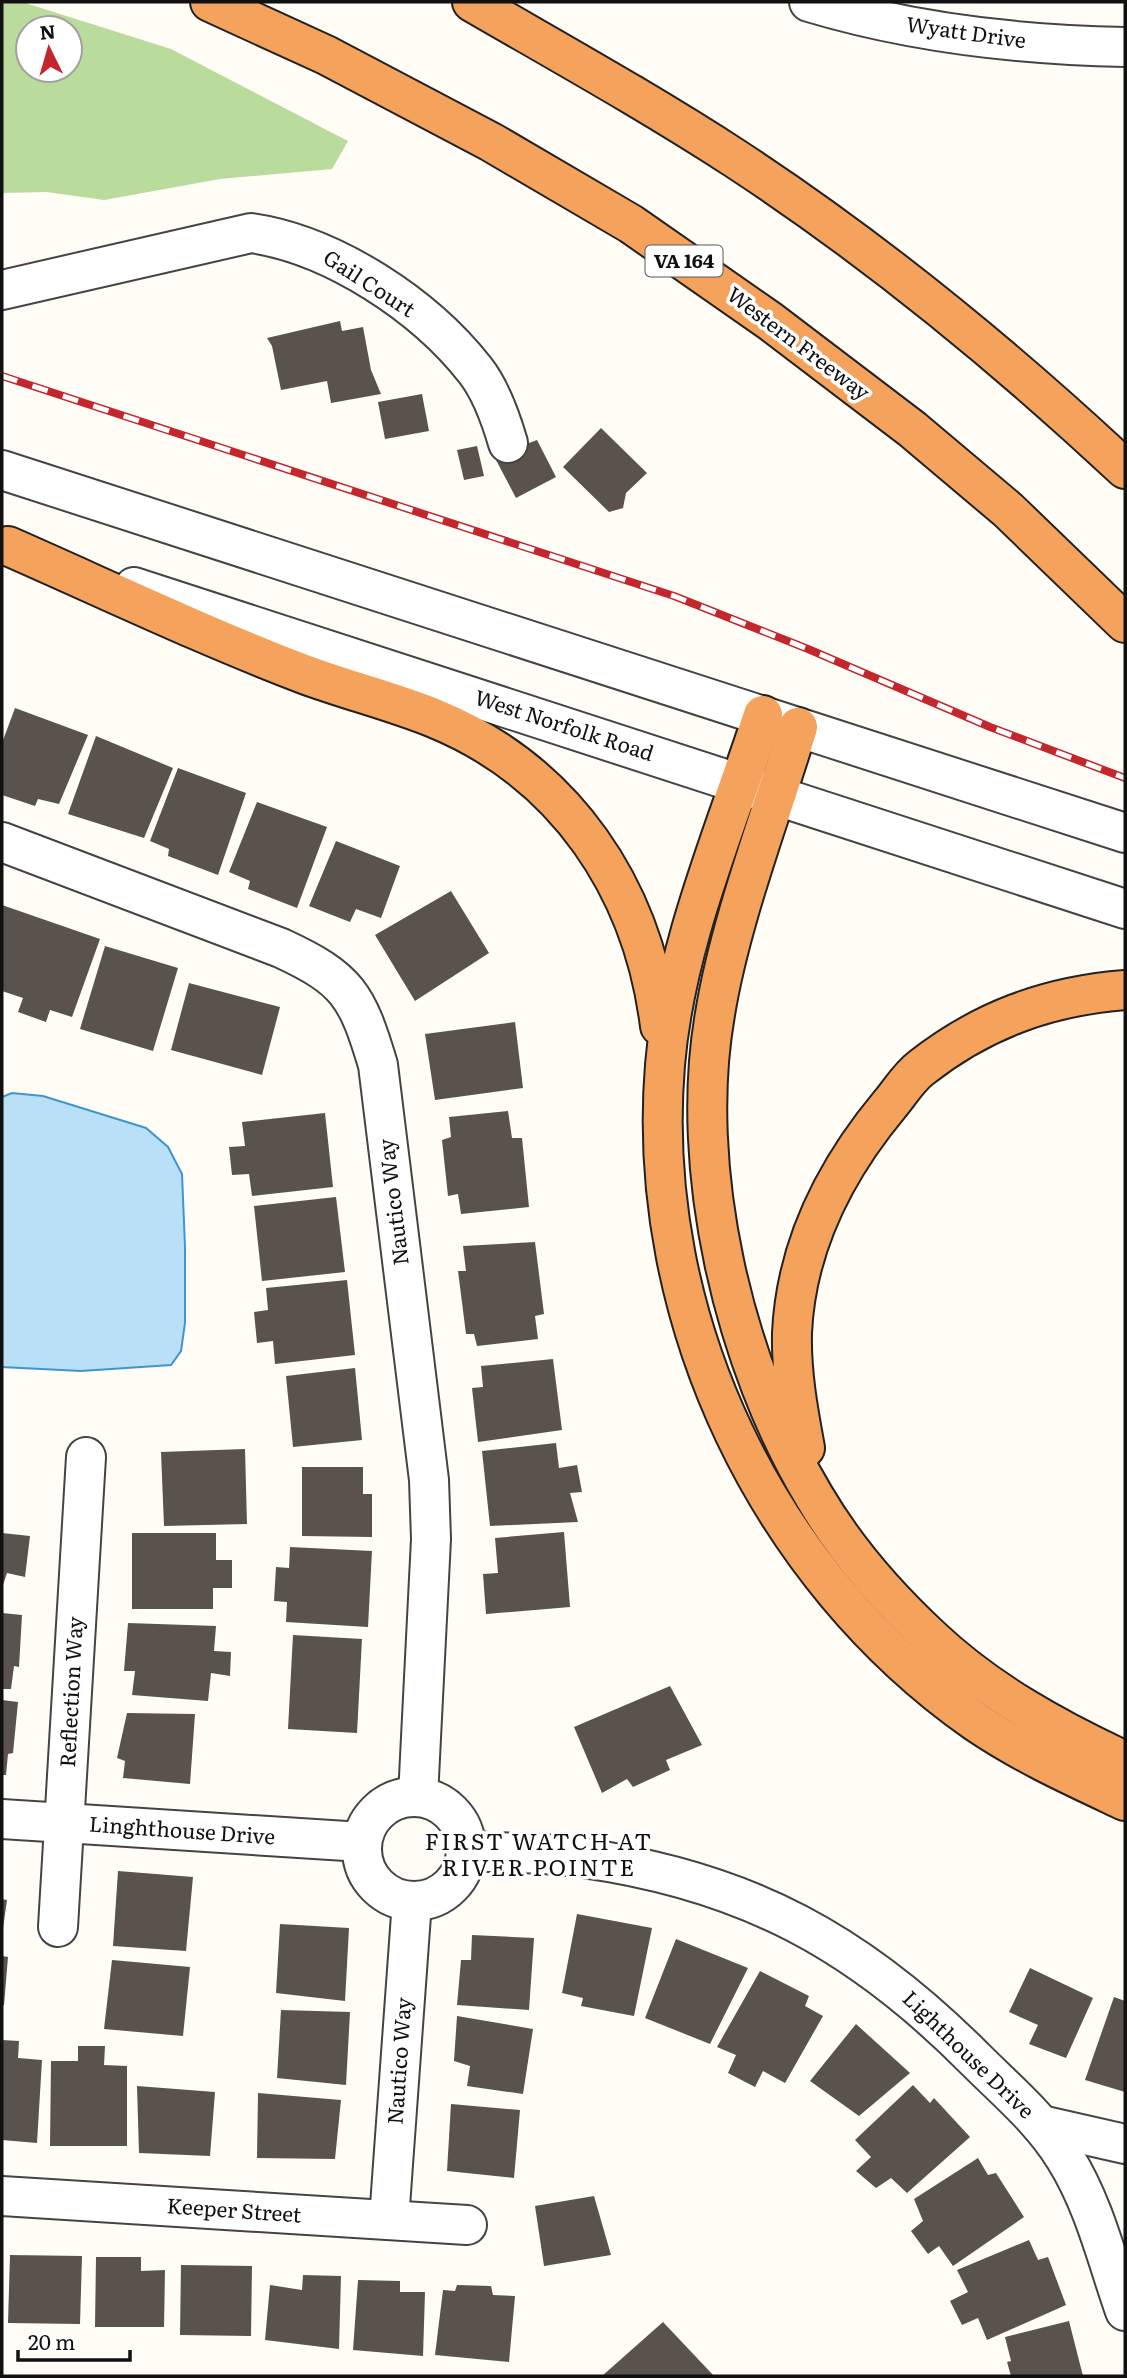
<svg xmlns="http://www.w3.org/2000/svg" width="1127" height="2378" font-family="Literata,serif">
	<rect width="100%" height="100%" fill="#fffdf5"/>
	<path fill="#b9dc9c" fill-rule="evenodd" d="M2,2H22L171,49L348,141L332,169L220,179L104,200L47,192L2,193ZM28,28H70V70H28Z"/>
	<path fill="#b9e0f7" stroke="#3f96cf" stroke-width="2" d="M12,1093L43,1096L146,1128L168,1147L182,1174L185,1247V1323L181,1351L171,1365L81,1371L2,1367V1097Z"/>
	<g fill="#5a524d">
		<path d="M340,321L342,331L363,327L371,370L381,394L331,403L327,381L281,390L272,346L267,338Z"/>
		<path d="M422,394L429,431L385,439L378,402Z"/>
		<path d="M601,428L647,473L626,493L623,508L609,512L563,467Z"/>
		<path d="M537,440L556,477L516,498L496,460L527,441L529,443Z"/>
		<path d="M477,446L484,476L464,480L457,450Z"/>
		<path d="M15,708L88,735L59,804L38,799L35,806L2,795V743Z"/>
		<path d="M96,736L173,768L144,838L68,814Z"/>
		<path d="M178,768L246,793L218,875L168,856L169,849L150,841Z"/>
		<path d="M257,802L327,827L297,908L248,889L250,881L229,872Z"/>
		<path d="M336,841L400,866L381,918L356,909L350,922L309,906Z"/>
		<path d="M451,891L489,953L415,1001L375,935Z"/>
		<path d="M2,905L100,939L72,1017L50,1010L46,1022L18,1012L23,998L2,991Z"/>
		<path d="M105,946L178,968L153,1051L80,1029Z"/>
		<path d="M189,983L280,1007L262,1075L171,1050Z"/>
		<path d="M515,1022L523,1088L435,1100L425,1034Z"/>
		<path d="M508,1111L512,1138H522L529,1207L461,1214L458,1194L448,1196L442,1140L451,1137L449,1117Z"/>
		<path d="M325,1113L333,1187L252,1196L249,1174L232,1175L229,1147L245,1146L242,1122Z"/>
		<path d="M336,1197L345,1272L262,1281L254,1206Z"/>
		<path d="M535,1242L544,1314L535,1316L538,1339L477,1346L474,1334H466L458,1271H466L463,1246Z"/>
		<path d="M347,1280L355,1355L275,1364L273,1341L257,1343L254,1312L268,1310L266,1288Z"/>
		<path d="M553,1359L562,1430L478,1442L472,1388L483,1387L481,1366Z"/>
		<path d="M355,1368L362,1440L293,1447L286,1376Z"/>
		<path d="M556,1443L559,1468L577,1465L582,1492L570,1493L578,1522L490,1526L482,1451Z"/>
		<path d="M245,1449L247,1524L164,1526L161,1452Z"/>
		<path d="M302,1467H363V1494H372V1537L302,1536Z"/>
		<path d="M564,1532L570,1607L486,1614L483,1574L498,1573L495,1538Z"/>
		<path d="M2,1533L30,1536L25,1577L7,1573L2,1588Z"/>
		<path d="M132,1533H216V1560H232V1588H213V1609H132Z"/>
		<path d="M290,1547L372,1551L368,1627L286,1622L287,1602L274,1601L276,1567L289,1568Z"/>
		<path d="M2,1613L22,1615L19,1667L14,1666L11,1689H2Z"/>
		<path d="M128,1623L216,1626L214,1651L231,1652L230,1676L211,1673L208,1701L132,1695L135,1671H124Z"/>
		<path d="M293,1635L362,1639L357,1733L288,1729Z"/>
		<path d="M670,1686L702,1745L666,1760L670,1770L633,1787L627,1779L602,1793L574,1727Z"/>
		<path d="M2,1700L18,1702L13,1753L8,1754L6,1775H2Z"/>
		<path d="M127,1713L195,1714L190,1784L123,1778L125,1761L117,1758Z"/>
		<path d="M118,1871L193,1877L186,1951L113,1946Z"/>
		<path d="M2,1899L7,1900L3,1928H2Z"/>
		<path d="M577,1914L652,1928L634,2016L581,2006L583,1998L562,1993Z"/>
		<path d="M280,1924L349,1928L345,2001L276,1993Z"/>
		<path d="M472,1935L534,1938L529,2010L457,2005L461,1960H471Z"/>
		<path d="M676,1939L748,1968L710,2044L645,2018Z"/>
		<path d="M2,1956L8,1957L4,2005H2Z"/>
		<path d="M112,1960L190,1967L183,2036L104,2029Z"/>
		<path d="M1030,1968L1093,1998L1066,2058L1029,2044L1038,2025L1009,2012Z"/>
		<path d="M760,1971L809,1996L805,2006L823,2016L785,2083L763,2071L755,2087L728,2073L736,2055L717,2047Z"/>
		<path d="M1114,1997L1125,2001V2092L1085,2080Z"/>
		<path d="M281,2010L350,2012L346,2085L277,2078Z"/>
		<path d="M457,2016L533,2029L523,2094L467,2086L470,2066L454,2061Z"/>
		<path d="M856,2024L910,2073L859,2116L810,2081Z"/>
		<path d="M2,2040L19,2041L18,2058L42,2060L37,2143L2,2140Z"/>
		<path d="M78,2046H105L104,2065L127,2066V2146H50L51,2061H78Z"/>
		<path d="M913,2085L930,2103L934,2098L970,2137L907,2193L891,2178L876,2188L856,2171L871,2157L855,2140Z"/>
		<path d="M137,2086L215,2092L210,2156L139,2153Z"/>
		<path d="M258,2093L341,2100L335,2159L257,2158Z"/>
		<path d="M451,2104L520,2110L514,2178L447,2171Z"/>
		<path d="M978,2158L988,2175L996,2173L1024,2217L953,2266L939,2246L928,2254L911,2231L923,2221L914,2199Z"/>
		<path d="M594,2196L611,2255L544,2266L535,2206Z"/>
		<path d="M1029,2240L1038,2260L1048,2257L1066,2305L987,2340L978,2318L962,2325L950,2301L968,2292L957,2270Z"/>
		<path d="M10,2255L82,2256L80,2324L8,2323Z"/>
		<path d="M96,2257H141V2271L165,2270L164,2327H95Z"/>
		<path d="M181,2265L252,2266L251,2336L180,2335Z"/>
		<path d="M303,2275L341,2276L339,2349L265,2340L270,2285L302,2290Z"/>
		<path d="M358,2280L400,2281V2292H425L423,2356L353,2350Z"/>
		<path d="M457,2285L491,2286L493,2295L515,2296L509,2362L435,2355L443,2290L455,2291Z"/>
		<path d="M1069,2321L1083,2376H1011L1007,2362L1011,2361L1005,2337Z"/>
		<path d="M663,2322L714,2376H602Z"/>
	</g>
	<g fill="none" stroke-linecap="round" stroke-linejoin="round">
		<defs>
			<g id="minor">
				<path d="M809,2C912,33 1019,45 1125,47"/>
				<path d="M2,290L251,233C333,245 424,305 475,370C491,390 501,419 508,443"/>
				<path d="M2,842L281,948C348,979 357,995 378,1065L429,1480L431,1539L418,1797"/>
				<circle cx="414" cy="1849" r="52"/>
				<path d="M2,1819L362,1842"/>
				<path d="M466,1851C505,1853 545,1852 583,1858C747,1881 860,1943 976,2060C1007,2091 1042,2120 1065,2158C1094,2204 1107,2260 1125,2311"/>
				<path d="M58,1927L86,1457"/>
				<path d="M1041,2125L1125,2144"/>
				<path d="M2,2196L467,2225"/>
				<path d="M389,2220L412,1901"/>
			</g>
			<g id="tertiary">
				<path d="M2,470L1125,833"/>
				<path d="M134,587L1125,909"/>
			</g>
			<g id="motorway">
				<path d="M210,2L326,55L491,142L631,224L770,321L912,429L1008,510L1125,623"/>
				<path d="M472,2C560,53 650,103 736,159C875,250 1004,356 1125,469"/>
				<path d="M8,546C106,589 204,636 304,674C347,690 392,701 434,718C566,772 643,889 660,1026"/>
				<path d="M763,715C726,829 675,944 665,1065C644,1319 768,1576 976,1722C1023,1754 1074,1777 1125,1801"/>
				<path d="M798,727C770,818 730,922 715,1014C688,1168 734,1364 814,1496C845,1549 886,1596 930,1637C987,1691 1056,1729 1125,1761"/>
				<path d="M805,1448C798,1410 791,1372 792,1333C796,1246 835,1170 890,1104C900,1092 909,1077 921,1068C982,1020 1048,996 1125,990"/>
			</g>
		</defs>
		<use href="#minor" stroke="#444" stroke-width="42"/>
		<use href="#tertiary" stroke="#444" stroke-width="42"/>
		<use href="#motorway" stroke="#222" stroke-width="42"/>
		<use href="#minor" stroke="#fff" stroke-width="38"/>
		<use href="#tertiary" stroke="#fff" stroke-width="38"/>
		<use href="#motorway" stroke="#f5a25d" stroke-width="38"/>
		<defs>
			<path id="rail" d="M2,376L674,596L808,649L990,727L1125,778"/>
		</defs>
		<use href="#rail" stroke="#c4262e" stroke-width="8"/>
		<use href="#rail" stroke="#fff" stroke-width="5" stroke-dasharray="16" stroke-linecap="butt"/>
	</g>
	<g text-anchor="middle" stroke-width="7" stroke-linejoin="round" paint-order="stroke">
		<rect fill="#fff" stroke="#585858" stroke-width="2" x="645.5" y="245.5" width="77" height="31" rx="5"/>
		<g font-size="19" font-weight="bold" fill="#111">
			<text x="684" y="268">VA 164</text>
		</g>
		<g font-size="21" fill="#111" stroke="#fff">
			<text transform="translate(966 33) rotate(8)" y="7">Wyatt Drive</text>
			<text transform="translate(369 284) rotate(33)" y="7">Gail Court</text>
			<text transform="translate(798 344) rotate(37)" y="7">Western Freeway</text>
			<text transform="translate(564 726) rotate(18)" y="7">West Norfolk Road</text>
			<text transform="translate(394 1202) rotate(-97)" y="7">Nautico Way</text>
			<text transform="translate(72 1692) rotate(-87)" y="7">Reflection Way</text>
			<text transform="translate(182 1831) rotate(4)" y="7">Linghthouse Drive</text>
			<text transform="translate(968 2055) rotate(44)" y="7">Lighthouse Drive</text>
			<text transform="translate(400 2061) rotate(-86)" y="7">Nautico Way</text>
			<text transform="translate(234 2211) rotate(4)" y="7">Keeper Street</text>
		</g>
		<g font-size="23" letter-spacing="2" fill="#111" stroke="#fff">
			<text x="539" y="1850">FIRST WATCH AT<tspan x="539" dy="26">RIVER POINTE</tspan></text>
		</g>
	</g>
	<rect width="1127" height="2378" fill="none" stroke="#111111" stroke-width="7"/>
	<g transform="translate(49 49) rotate(355)"><circle r="33" fill="#ffffff" stroke="#a0a0a0" stroke-width="2"/>
	<path d="M0-5L12 26L0 18L-12 26Z" fill="#c4262e"/>
	<text y="-10" font-size="19" font-weight="bold" text-anchor="middle" fill="#111111">N</text>
	</g>
	<path d="M18 2350v10h112v-10" fill="none" stroke="#111111" stroke-width="3.5"/>
	<text x="28" y="2350" font-size="21" fill="#111111" stroke="#ffffff" stroke-width="5" paint-order="stroke">20 m</text>
</svg>
